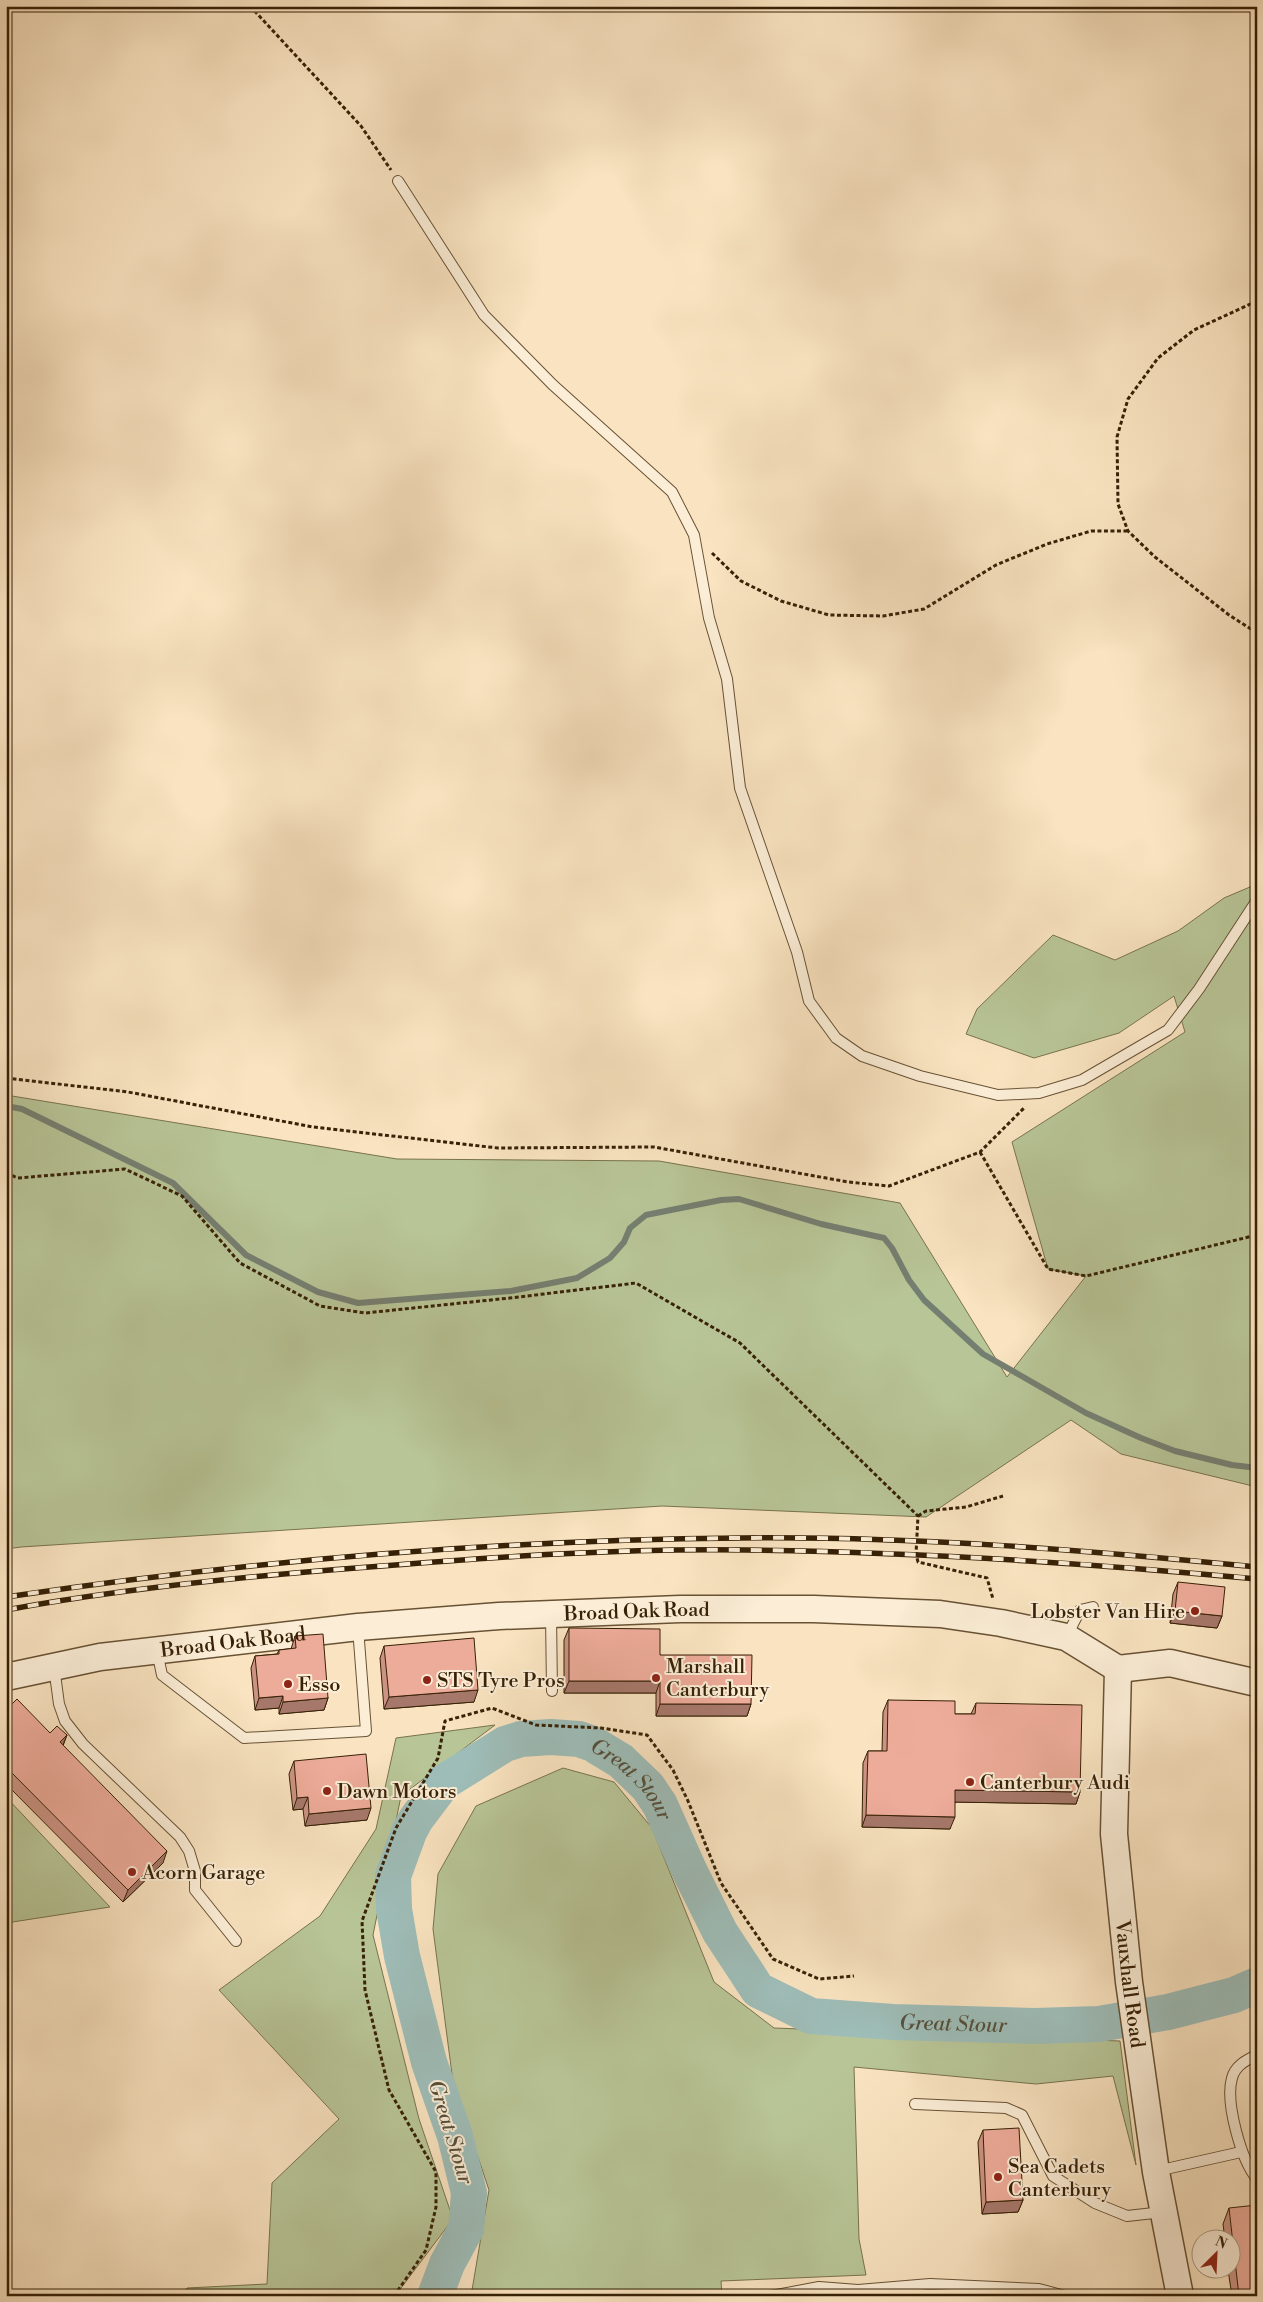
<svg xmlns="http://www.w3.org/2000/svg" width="1263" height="2302" font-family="'Libre Bodoni',serif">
	<rect width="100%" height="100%" fill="#f9e3c0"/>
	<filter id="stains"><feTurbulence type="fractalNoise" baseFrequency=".004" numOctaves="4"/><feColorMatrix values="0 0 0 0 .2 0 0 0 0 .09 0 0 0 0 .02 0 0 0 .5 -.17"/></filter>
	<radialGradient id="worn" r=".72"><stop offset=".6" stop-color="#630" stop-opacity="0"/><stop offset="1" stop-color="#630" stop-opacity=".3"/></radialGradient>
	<g fill="#b8c597" stroke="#78734e">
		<path d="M1257,884V1487L1121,1454L1071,1420L926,1517L662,1506L21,1547L6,1549V1095L397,1159L659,1161L900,1203L1007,1377L1086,1276L1048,1269L1012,1142L1185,1032L1174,996L1119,1033L1034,1058L966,1034L977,1009L1053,935L1115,960L1178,931L1224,898Z"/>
		<path d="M495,1725L401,1796L373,1935L419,2119L453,2219L395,2296H182L187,2288L267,2284L272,2183L339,2119L219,1990L320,1916L376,1829L396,1738Z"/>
		<path d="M563,1768L614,1782L652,1828L714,1982L774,2028L1120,2041L1136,2165L1113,2076L1036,2084L854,2067L859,2239L866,2275L721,2281L722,2296H471L489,2190L453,2082L433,1929L438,1874L476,1806Z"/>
		<path d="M6,1797L110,1907L6,1923Z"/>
	</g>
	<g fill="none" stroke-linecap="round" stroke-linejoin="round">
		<path stroke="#757f71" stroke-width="6" d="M6,1106L22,1109L173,1183L246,1255L318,1292L358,1303L511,1291L577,1278L610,1258L624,1242L630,1228L646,1215L721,1200L739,1199L821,1224L884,1238L892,1248L909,1280L924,1300L983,1354L1086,1413L1141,1438L1175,1451L1232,1465L1257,1468"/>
		<path stroke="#9ebdb8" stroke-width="36" id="s1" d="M435,2296L447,2264L466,2229L469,2193L455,2136L429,2062L402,1956L394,1909L393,1876L409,1832L416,1819L444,1782L505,1744L521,1739L551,1737L579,1739L593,1744L621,1761L648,1787L660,1805L690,1872L720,1932L758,1990L811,2016L893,2022L1035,2026L1099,2024L1168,2012L1234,1995L1257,1985"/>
		<defs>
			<g id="service">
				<path d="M398,181L484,315L553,385L672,492L694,535L709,618L727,679L740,788L797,952L809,1001L836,1038L862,1056L920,1076L998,1095L1039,1093L1082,1080L1168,1030L1199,989L1257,900"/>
				<path d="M551,1615L552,1691"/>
				<path d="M1067,1636L1080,1610L1093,1607"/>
				<path d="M157,1651L162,1675L244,1738L366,1731L358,1628"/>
				<path d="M54,1667L59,1704L65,1721L83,1744L180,1837L189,1851L195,1871V1890L236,1941"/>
				<path d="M1257,2055C1246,2060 1235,2066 1232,2078C1225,2102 1241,2160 1257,2179"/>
				<path d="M915,2104L1006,2108L1022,2115L1053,2176L1095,2203L1127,2216L1163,2212"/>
				<path d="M1157,2171L1241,2152"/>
				<path d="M771,2296L819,2287L858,2290L930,2284L1039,2289L1065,2296"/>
			</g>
			<g id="tertiary">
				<path id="s2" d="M1118,1669L1114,1834L1129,1982L1156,2172L1180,2296"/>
				<path id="s3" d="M6,1677L100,1657L358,1627L499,1616L680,1609H814L940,1614L1001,1623L1066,1637L1118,1669L1170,1663L1257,1683"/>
			</g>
		</defs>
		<use href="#service" stroke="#685234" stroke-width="12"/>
		<use href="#tertiary" stroke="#685234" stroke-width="29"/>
		<g stroke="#372106" stroke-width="3" stroke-dasharray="4 2.5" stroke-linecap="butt">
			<path d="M250,6L361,126L391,170"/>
			<path d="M1257,301L1194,330L1158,358L1128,399L1117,437L1118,504L1128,531L1155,557L1229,615L1257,633"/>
			<path d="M712,553L741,581L781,601L829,615L883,616L924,609L996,565L1047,544L1091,531H1128"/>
			<path d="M6,1078L128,1092L313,1127L498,1148L654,1147L848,1182L889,1186L980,1152L1024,1108"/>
			<path d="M980,1152L1048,1269L1086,1276L1257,1235"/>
			<path d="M6,1173L18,1178L125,1169L182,1196L240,1263L320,1306L365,1313L510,1298L636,1283L740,1343L918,1516L916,1554L918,1562L987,1578L993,1599"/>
			<path d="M918,1516L926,1511L966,1507L1003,1496"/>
			<path d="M394,2296L426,2250L436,2207V2172L389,2090L365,1990L362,1921L396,1828L438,1758L445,1721L492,1708L536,1725L601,1728L647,1735L673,1770L688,1801L721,1883L773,1959L819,1979L854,1976"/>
		</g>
		<use href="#service" stroke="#fbedd6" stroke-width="10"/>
		<use href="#tertiary" stroke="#fbedd6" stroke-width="26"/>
		<defs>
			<g id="rail">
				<path d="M6,1597C249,1561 495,1540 741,1538C913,1536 1085,1550 1257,1567"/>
				<path d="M6,1610C126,1588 248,1576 369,1567C495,1557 621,1548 747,1550C918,1552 1087,1563 1257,1579"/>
			</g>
		</defs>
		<use href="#rail" stroke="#372106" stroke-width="5.5"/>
		<use href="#rail" stroke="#fbedd6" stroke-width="4" stroke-dasharray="11" stroke-linecap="butt"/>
	</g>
	<g fill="#cc9384" stroke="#372106">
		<path d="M1178,1582L1222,1616L1217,1628L1170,1623L1173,1594Z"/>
		<path d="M569,1628L660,1655L751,1704L747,1716H656V1693H564V1640Z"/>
		<path d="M295,1636L328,1698L324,1710L279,1714V1708L255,1710L251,1668L255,1656L277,1654L279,1650L291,1649Z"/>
		<path d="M384,1646L474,1702L384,1709L380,1658Z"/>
		<path d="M888,1700L955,1714H971L976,1703L1080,1792L1076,1804L955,1802L950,1829L862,1827L863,1763L868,1751H882L883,1712Z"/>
		<path d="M6,1708L50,1733L67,1735L63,1746L163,1863L123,1902L6,1784Z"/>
		<path d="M294,1761L367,1820L305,1826L303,1809L293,1810L289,1774Z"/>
		<path d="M983,2130L1023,2200L1018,2212L982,2214L978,2142Z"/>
		<path d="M1229,2208L1257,2296H1232L1228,2270H1230V2240H1225L1223,2224Z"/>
	</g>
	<g fill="#a6786b" stroke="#372106">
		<path d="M1175,1611L1222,1616L1217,1628L1170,1623Z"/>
		<path d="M569,1681H660L656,1693H564Z"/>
		<path d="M478,1690L474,1702L384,1709L389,1697Z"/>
		<path d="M283,1696L279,1708L255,1710L259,1698Z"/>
		<path d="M328,1698L324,1710L279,1714L283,1702Z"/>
		<path d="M660,1704H751L747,1716H656Z"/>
		<path d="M67,1735L62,1747L60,1742Z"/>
		<path d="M955,1790L1080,1792L1076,1804L951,1802Z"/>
		<path d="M308,1797L303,1809L293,1810L297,1798Z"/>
		<path d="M371,1808L367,1820L305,1826L309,1814Z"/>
		<path d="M866,1815L955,1817L950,1829L862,1827Z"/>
		<path d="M167,1851L163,1863L123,1902L128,1890Z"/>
		<path d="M1023,2200L1018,2212L982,2214L986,2202Z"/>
	</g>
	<g fill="#edab99" stroke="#372106">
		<path d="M1178,1582L1225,1587L1222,1616L1175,1611Z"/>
		<path d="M569,1628L660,1629V1655H752L751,1704H660V1681H569Z"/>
		<path d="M323,1634L328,1698L283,1702V1696L259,1698L255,1656L279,1654V1650L296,1648L295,1636Z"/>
		<path d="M474,1638L478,1690L389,1697L384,1646Z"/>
		<path d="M17,1699L50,1733L57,1726L67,1735L60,1742L167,1851L128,1890L6,1767V1708L7,1709Z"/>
		<path d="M888,1700L955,1701V1714H975L976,1703L1082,1705L1080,1792L955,1790V1817L866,1815L868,1751H887Z"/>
		<path d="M366,1754L371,1808L309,1814L308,1797L297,1798L294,1761Z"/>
		<path d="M1019,2128L1023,2200L986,2202L983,2130Z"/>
		<path d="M1257,2205V2296H1239L1229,2208Z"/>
	</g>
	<g fill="#8f2418" stroke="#fbedd6" stroke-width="2">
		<circle cx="1195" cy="1611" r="5"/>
		<circle cx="656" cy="1678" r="5"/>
		<circle cx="427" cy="1680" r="5"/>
		<circle cx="288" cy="1684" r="5"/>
		<circle cx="970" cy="1782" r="5"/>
		<circle cx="327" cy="1791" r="5"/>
		<circle cx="132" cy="1872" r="5"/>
		<circle cx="998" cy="2177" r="5"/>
	</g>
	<g text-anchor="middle" stroke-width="4" stroke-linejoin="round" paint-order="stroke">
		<g font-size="20" fill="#372106" stroke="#fbedd6" text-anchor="start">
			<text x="1185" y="1618" text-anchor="end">Lobster Van Hire</text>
			<text x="666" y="1673">Marshall<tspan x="666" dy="23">Canterbury</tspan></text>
			<text x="437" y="1687">STS Tyre Pros</text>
			<text x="298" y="1691">Esso</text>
			<text x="980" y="1789">Canterbury Audi</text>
			<text x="337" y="1798">Dawn Motors</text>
			<text x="142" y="1879">Acorn Garage</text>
			<text x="1008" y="2173">Sea Cadets<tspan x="1008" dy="23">Canterbury</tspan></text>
		</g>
		<g font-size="20" fill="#372106" stroke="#fbedd6">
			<text dy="7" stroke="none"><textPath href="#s3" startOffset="635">Broad Oak Road</textPath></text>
			<text dy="7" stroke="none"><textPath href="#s3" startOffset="230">Broad Oak Road</textPath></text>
			<text dy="7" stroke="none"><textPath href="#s2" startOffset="316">Vauxhall Road</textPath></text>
		</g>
		<g font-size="21" font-style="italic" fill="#56503b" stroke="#fbedd6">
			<text dy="7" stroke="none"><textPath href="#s1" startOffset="760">Great Stour</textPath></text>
			<text dy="7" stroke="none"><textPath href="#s1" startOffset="1210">Great Stour</textPath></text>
			<text transform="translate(451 2132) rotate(73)" y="7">Great Stour</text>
		</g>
	</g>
	<rect width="1263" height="2302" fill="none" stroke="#f9e3c0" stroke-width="25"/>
	<rect x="8" y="8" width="1248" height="2287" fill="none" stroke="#372106" stroke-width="2.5"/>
	<rect x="12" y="12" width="1238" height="2277" fill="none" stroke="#372106"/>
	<g transform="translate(1216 2254) rotate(24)"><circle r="24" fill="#fbedd6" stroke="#ad9b83"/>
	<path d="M0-4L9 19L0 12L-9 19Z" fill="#8f2418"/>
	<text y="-8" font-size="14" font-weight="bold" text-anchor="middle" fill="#372106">N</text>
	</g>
	<rect width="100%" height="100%" filter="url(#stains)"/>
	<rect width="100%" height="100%" fill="url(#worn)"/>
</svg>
